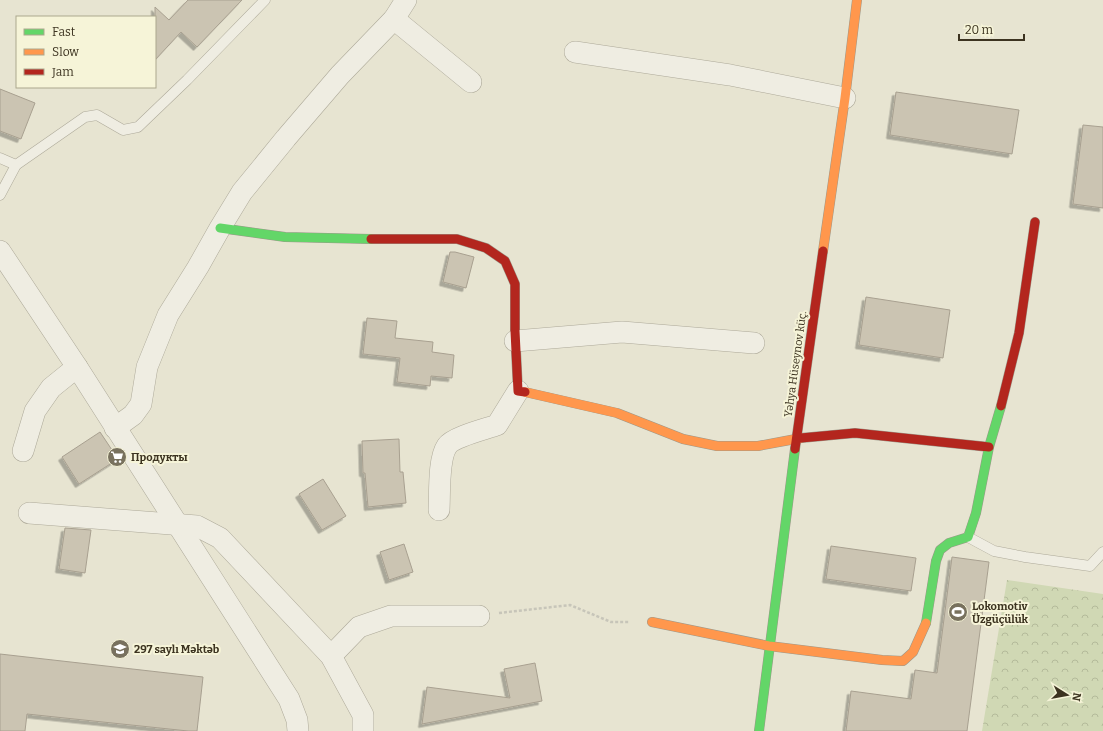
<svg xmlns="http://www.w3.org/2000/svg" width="1103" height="731" font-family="Bitter,serif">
	<defs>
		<pattern id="forest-crowns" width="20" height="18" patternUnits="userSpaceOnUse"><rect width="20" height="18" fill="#d0d8b4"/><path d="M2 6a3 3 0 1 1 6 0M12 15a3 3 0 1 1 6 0" fill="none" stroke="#b4ba9a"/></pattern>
		<filter id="shadow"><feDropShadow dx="-3.5" dy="3.5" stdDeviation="0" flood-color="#0004"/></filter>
	</defs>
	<rect width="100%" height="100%" fill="#e7e4d1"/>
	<path fill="url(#forest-crowns)" d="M1007,580L1103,594V731H982Z"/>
	<g fill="#cbc4b2" stroke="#a8a090" filter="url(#shadow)">
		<path d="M188,0H242L197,47L181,32L155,60V7L169,20Z"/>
		<path d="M0,89L35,103L21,139L0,131Z"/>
		<path d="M896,92L1019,110L1012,154L890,135Z"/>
		<path d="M1083,125L1103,127V208L1073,204Z"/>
		<path d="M450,252H455L474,257L466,288L443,282Z"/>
		<path d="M866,297L950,310L943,358L859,345Z"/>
		<path d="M367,318L397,321L395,338L433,342L432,352L454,355L452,378L431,376L430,386L397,382L400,358L363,354Z"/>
		<path d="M100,432L118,459L79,484L62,457Z"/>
		<path d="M399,439L400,472H403L406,503L368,507L365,473H363L362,441Z"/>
		<path d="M323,479L346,516L322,530L299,494Z"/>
		<path d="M65,528L91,530L85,573L59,569Z"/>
		<path d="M404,544L413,572L389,580L380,552Z"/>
		<path d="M831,546L916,558L911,591L826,579Z"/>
		<path d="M952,557L989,562L967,731H846L851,691L911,699L915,670L937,673Z"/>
		<path d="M0,654L203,677L197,731H188L27,714L25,731H0Z"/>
		<path d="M535,663L542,701L422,724L427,687L510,698L504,669Z"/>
	</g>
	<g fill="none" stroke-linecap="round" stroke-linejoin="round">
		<defs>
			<g id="lane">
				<path d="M0,158L16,165"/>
				<path d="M0,195L16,165L85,117L97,115L123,130L138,127L187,80L265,0"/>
				<path d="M968,537L994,551L1025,557L1090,566L1103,552"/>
			</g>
			<g id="street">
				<path d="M394,19L471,82"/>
				<path d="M575,52L730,75L845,98"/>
				<path d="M0,251L77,367L289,699L297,720L298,731"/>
				<path d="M515,341L622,332L754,343"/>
				<path d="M115,428L133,415L141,404L147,367L168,315L198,267L220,228L242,192L286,138L340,75L394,19L406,0"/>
				<path d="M23,451L35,411L51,388L77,367"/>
				<path d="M439,510C440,493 438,459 447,446C453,437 486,429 497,425L518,391"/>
				<path d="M29,513L197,526L220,538L331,656L363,715V731"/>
				<path d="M331,656L359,627L391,616H479"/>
			</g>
			<g id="fast">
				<path d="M220,228L285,237L371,239"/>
				<path d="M926,623L936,561L940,550L949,543L968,537L976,513L989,447L1001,406"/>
				<path d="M759,731L795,449"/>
			</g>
			<g id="slow">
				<path d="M823,251L845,98L857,0"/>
				<path d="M525,392L617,413L683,439L717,446H758L801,438"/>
				<path d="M652,622L769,646L882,660L903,661L913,652L926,623"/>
			</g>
			<g id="jam">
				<path d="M371,239H457L486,248L505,261L515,284V331L518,391L525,392"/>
				<path d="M1001,406L1019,333L1035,222"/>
				<path d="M801,438L855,433L989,447"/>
				<path d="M795,449L823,251"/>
			</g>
		</defs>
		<use href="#lane" stroke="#ada999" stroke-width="11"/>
		<use href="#street" stroke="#ada999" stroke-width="22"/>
		<use href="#fast" stroke="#9c988a" stroke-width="10"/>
		<use href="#slow" stroke="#9c988a" stroke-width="10"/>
		<use href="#jam" stroke="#9c988a" stroke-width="10"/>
		<path stroke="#c7c5b9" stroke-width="2.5" stroke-dasharray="3 2" stroke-linecap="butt" d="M499,613L570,605L611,622H630"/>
		<use href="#lane" stroke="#efede2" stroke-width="10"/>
		<use href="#street" stroke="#efede2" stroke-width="21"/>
		<use href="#fast" stroke="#63d668" stroke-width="9"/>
		<use href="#slow" stroke="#ff974d" stroke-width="9"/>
		<use href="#jam" stroke="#b3261e" stroke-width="9"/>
	</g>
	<defs>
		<symbol id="supermarket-disc" viewBox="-11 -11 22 22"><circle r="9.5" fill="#78715e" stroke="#f6f4d8"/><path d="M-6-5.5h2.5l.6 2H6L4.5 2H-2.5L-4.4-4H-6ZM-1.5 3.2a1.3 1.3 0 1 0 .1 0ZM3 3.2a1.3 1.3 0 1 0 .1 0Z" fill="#fff"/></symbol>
		<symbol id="stadium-disc" viewBox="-11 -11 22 22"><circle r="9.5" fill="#78715e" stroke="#f6f4d8"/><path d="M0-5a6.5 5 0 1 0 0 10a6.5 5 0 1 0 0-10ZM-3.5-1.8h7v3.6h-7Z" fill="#fff"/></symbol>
		<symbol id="school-disc" viewBox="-11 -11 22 22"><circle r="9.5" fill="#78715e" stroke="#f6f4d8"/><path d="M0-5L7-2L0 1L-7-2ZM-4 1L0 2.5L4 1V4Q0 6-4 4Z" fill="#fff"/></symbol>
	</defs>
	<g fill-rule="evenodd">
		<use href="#supermarket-disc" x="106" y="446" width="22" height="22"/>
		<use href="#stadium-disc" x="947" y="601" width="22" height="22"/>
		<use href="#school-disc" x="109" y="638" width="22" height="22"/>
	</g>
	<g text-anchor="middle" stroke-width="4" stroke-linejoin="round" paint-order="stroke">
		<g font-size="11" fill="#3c3320" stroke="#f6f4d8">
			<text transform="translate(795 364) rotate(-82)" y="4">Yəhya Hüseynov küç.</text>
		</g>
		<g font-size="11" font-weight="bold" fill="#3c3320" stroke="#f6f4d8" text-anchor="start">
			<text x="131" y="461">Продукты</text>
			<text x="972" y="610">Lokomotiv<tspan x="972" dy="13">Üzgüçülük</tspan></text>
			<text x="134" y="653">297 saylı Məktəb</text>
		</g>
	</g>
	<rect x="16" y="16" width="140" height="72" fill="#f6f4d8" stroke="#aca78e"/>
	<rect x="24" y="29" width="20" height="6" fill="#63d668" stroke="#aca78e"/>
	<text x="52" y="36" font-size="12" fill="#3c3320">Fast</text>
	<rect x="24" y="49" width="20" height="6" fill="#ff974d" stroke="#aca78e"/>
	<text x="52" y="56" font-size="12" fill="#3c3320">Slow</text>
	<rect x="24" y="69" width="20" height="6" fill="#b3261e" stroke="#aca78e"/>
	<text x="52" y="76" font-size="12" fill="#3c3320">Jam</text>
	<g transform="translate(1067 695) rotate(101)" stroke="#f6f4d8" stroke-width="3" paint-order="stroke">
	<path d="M0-3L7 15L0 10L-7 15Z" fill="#3c3320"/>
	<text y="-6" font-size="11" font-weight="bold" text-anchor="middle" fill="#3c3320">N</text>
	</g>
	<path d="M959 34v6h65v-6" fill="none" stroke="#3c3320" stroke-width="2"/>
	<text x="965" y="34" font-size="12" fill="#3c3320" stroke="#f6f4d8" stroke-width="3" paint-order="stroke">20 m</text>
</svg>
